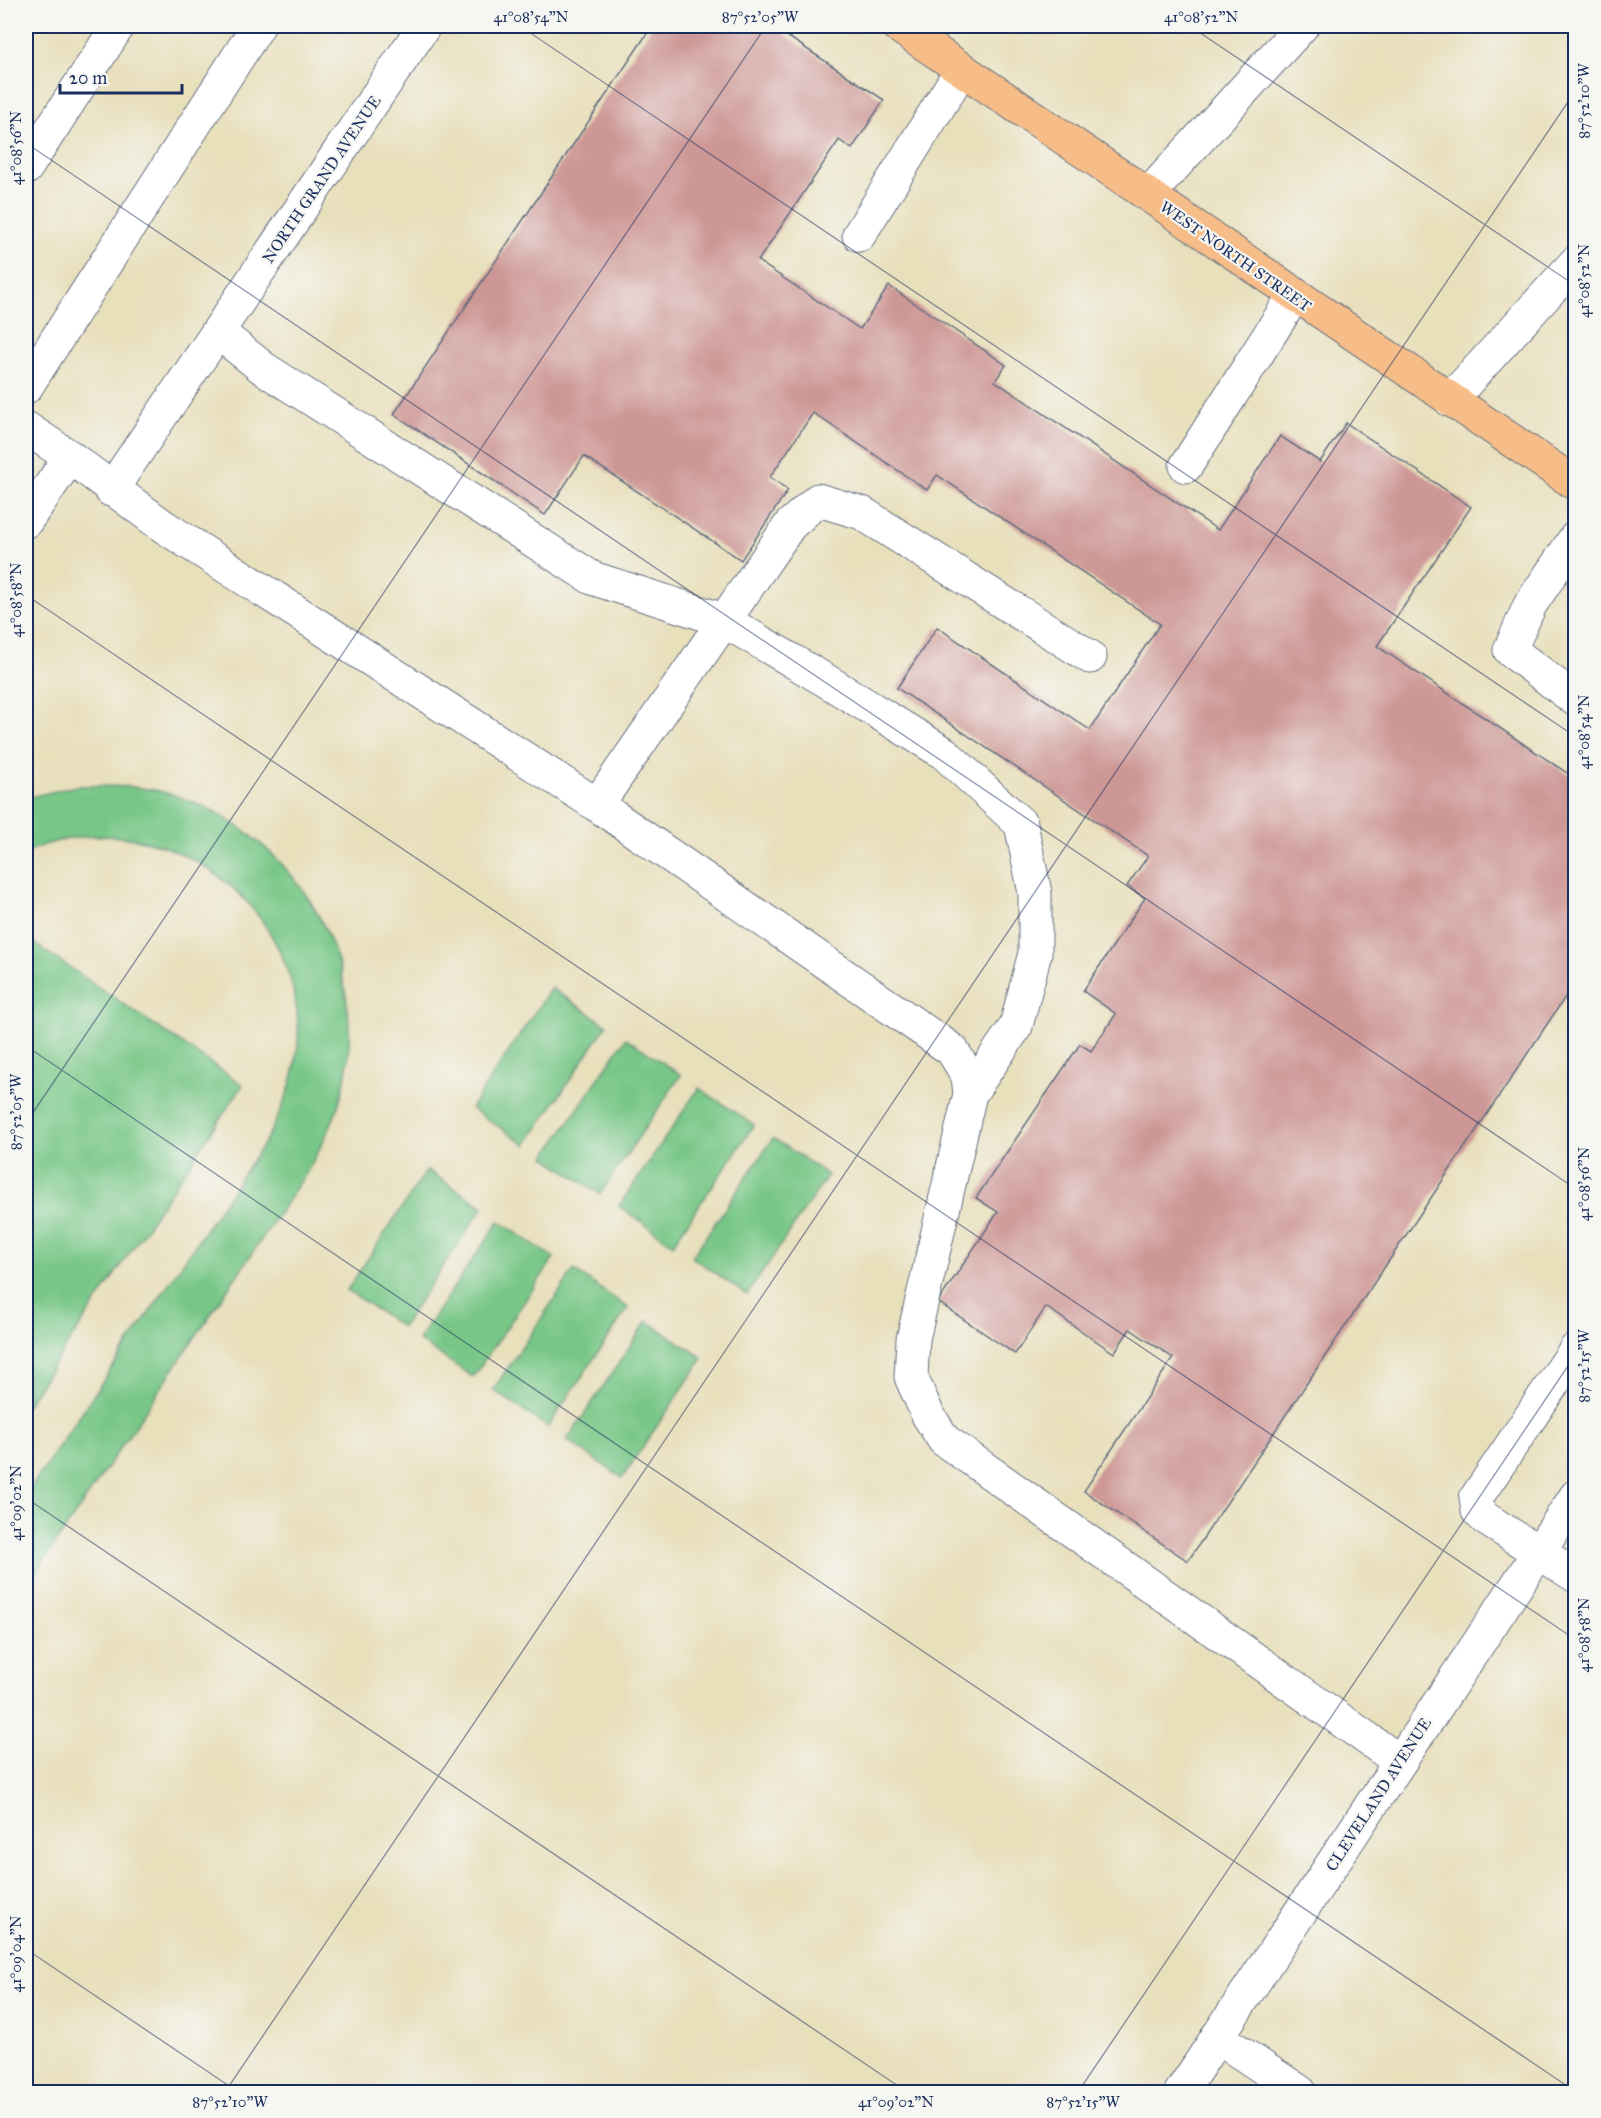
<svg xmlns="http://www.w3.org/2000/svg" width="1601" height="2118" font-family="'IM FELL Great Primer',serif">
	<rect width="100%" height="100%" fill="#f6f6f2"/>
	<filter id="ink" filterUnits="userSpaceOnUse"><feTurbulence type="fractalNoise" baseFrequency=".0167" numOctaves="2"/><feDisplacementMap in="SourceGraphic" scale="12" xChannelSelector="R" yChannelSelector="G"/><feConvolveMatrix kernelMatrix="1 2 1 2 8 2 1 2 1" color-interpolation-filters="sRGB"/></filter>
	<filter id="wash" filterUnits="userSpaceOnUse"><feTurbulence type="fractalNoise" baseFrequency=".008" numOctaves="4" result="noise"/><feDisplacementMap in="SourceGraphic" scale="24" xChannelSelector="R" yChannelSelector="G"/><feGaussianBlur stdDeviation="1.35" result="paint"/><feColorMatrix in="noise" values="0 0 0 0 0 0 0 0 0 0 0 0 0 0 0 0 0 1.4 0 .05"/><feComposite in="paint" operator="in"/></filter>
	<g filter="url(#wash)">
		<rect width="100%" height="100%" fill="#e8dfbb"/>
		<g fill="#78c787" stroke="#4a7b72" stroke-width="1.5">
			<path d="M76,786C105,786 134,785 163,792C292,826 375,963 342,1093C335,1121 321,1146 307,1172L26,1587V1495L264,1143C285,1107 300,1069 298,1026C292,891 151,797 26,852V798Z"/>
			<path d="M26,938L243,1085L26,1406Z"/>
			<path d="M551,988L607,1025L526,1145L471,1108Z"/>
			<path d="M626,1038L681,1075L600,1194L545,1157Z"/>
			<path d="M699,1088L754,1125L673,1244L619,1206Z"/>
			<path d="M773,1138L828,1175L747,1295L692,1257Z"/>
			<path d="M427,1170L483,1207L402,1327L347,1290Z"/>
			<path d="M499,1221L554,1258L473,1377L418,1340Z"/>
			<path d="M574,1270L628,1308L548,1427L493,1390Z"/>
			<path d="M647,1321L703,1358L622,1478L567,1440Z"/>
		</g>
		<g id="blocks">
			<path fill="#cd9795" d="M652,26H772L884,100L852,149L839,140L758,261L860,329L889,286L1006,365L995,381L1218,530L1280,436L1320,462L1346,423L1471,507L1377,646L1576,779V981L1188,1561L1084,1491L1173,1358L1130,1329L1114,1353L1046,1307L1015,1354L938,1302L998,1212L976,1198L1080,1044L1091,1051L1116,1014L1083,991L1145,898L1127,886L1148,856L897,688L937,627L1090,730L1160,624L937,475L927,490L813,413L770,477L788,490L741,560L584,456L545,515L394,414Z"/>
		</g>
	</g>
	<g filter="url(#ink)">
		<use href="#blocks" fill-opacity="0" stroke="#636d7f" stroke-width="1.5"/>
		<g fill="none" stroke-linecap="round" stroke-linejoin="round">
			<defs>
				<g id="minor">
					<path d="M26,168L118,26"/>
					<path d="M1148,195L1302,26"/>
					<path d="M859,235L962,69"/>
					<path d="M218,332L263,368L592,578L723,620L825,680L944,753L1021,824L1035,893V953L1016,1026L970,1094"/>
					<path d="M26,387L258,26"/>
					<path d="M1450,400L1576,262"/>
					<path d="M26,428L70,457L163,526L597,805L952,1050L968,1076L970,1094L913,1339L911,1377L928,1415L944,1440L1399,1761"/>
					<path d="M1186,466L1294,296"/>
					<path d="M111,490L424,26"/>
					<path d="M26,521L70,457"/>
					<path d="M1576,537L1530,605L1510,650L1576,700"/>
					<path d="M597,805L790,525L818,500L862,513L1090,657"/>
					<path d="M1576,1349L1476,1498L1478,1511L1486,1519L1576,1576"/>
					<path d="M1217,2037L1300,2092"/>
					<path d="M1181,2092L1576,1496"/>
				</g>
				<path id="major" d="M898,26L1576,484"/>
			</defs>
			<use href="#minor" stroke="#636d7f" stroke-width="35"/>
			<use href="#major" stroke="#636d7f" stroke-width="35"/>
			<use href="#minor" stroke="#fff" stroke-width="33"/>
			<use href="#major" stroke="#f7bd88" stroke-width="33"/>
		</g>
	</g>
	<path fill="none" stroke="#1b2f5e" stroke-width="1.5" stroke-opacity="0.45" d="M520,26L1576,737M1190,26L1576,286M26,143L1576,1189M26,595L1576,1640M26,1046L1576,2092M26,1123L766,26M26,1498L907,2092M26,1949L238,2092M225,2092L1576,90M1078,2092L1576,1354"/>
	<g text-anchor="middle" stroke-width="4.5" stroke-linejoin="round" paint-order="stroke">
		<g font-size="16" fill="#1b2f5e" stroke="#f6f6f2">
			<text transform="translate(321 179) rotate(-56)" y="6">NORTH GRAND AVENUE</text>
			<text transform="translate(1236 256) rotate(35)" y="6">WEST NORTH STREET</text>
			<text transform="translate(1378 1794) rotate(-57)" y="6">CLEVELAND AVENUE</text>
		</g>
	</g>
	<rect width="1601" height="2118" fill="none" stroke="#f6f6f2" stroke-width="66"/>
	<path d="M60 84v9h122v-9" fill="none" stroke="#1b2f5e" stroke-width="3"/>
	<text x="69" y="84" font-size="18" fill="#1b2f5e" stroke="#f6f6f2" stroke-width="4.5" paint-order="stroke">20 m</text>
	<rect x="33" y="33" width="1535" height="2052" fill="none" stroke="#1b2f5e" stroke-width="2"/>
	<g font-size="15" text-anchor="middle" fill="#1b2f5e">
		<text x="531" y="22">41°08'54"N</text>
		<text x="760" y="22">87°52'05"W</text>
		<text x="1201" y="22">41°08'52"N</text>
		<text transform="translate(1584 101) rotate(-90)" y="5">87°52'10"W</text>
		<text transform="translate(16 148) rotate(-90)" y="5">41°08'56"N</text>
		<text transform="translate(1584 281) rotate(-90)" y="5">41°08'52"N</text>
		<text transform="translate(16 600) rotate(-90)" y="5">41°08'58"N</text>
		<text transform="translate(1584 732) rotate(-90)" y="5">41°08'54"N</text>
		<text transform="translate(16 1112) rotate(-90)" y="5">87°52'05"W</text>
		<text transform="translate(1584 1184) rotate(-90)" y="5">41°08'56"N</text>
		<text transform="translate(1584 1366) rotate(-90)" y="5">87°52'15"W</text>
		<text transform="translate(16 1503) rotate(-90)" y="5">41°09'02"N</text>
		<text transform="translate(1584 1635) rotate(-90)" y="5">41°08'58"N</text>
		<text transform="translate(16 1954) rotate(-90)" y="5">41°09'04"N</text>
		<text x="230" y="2107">87°52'10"W</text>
		<text x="896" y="2107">41°09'02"N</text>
		<text x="1083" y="2107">87°52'15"W</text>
	</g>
</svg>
